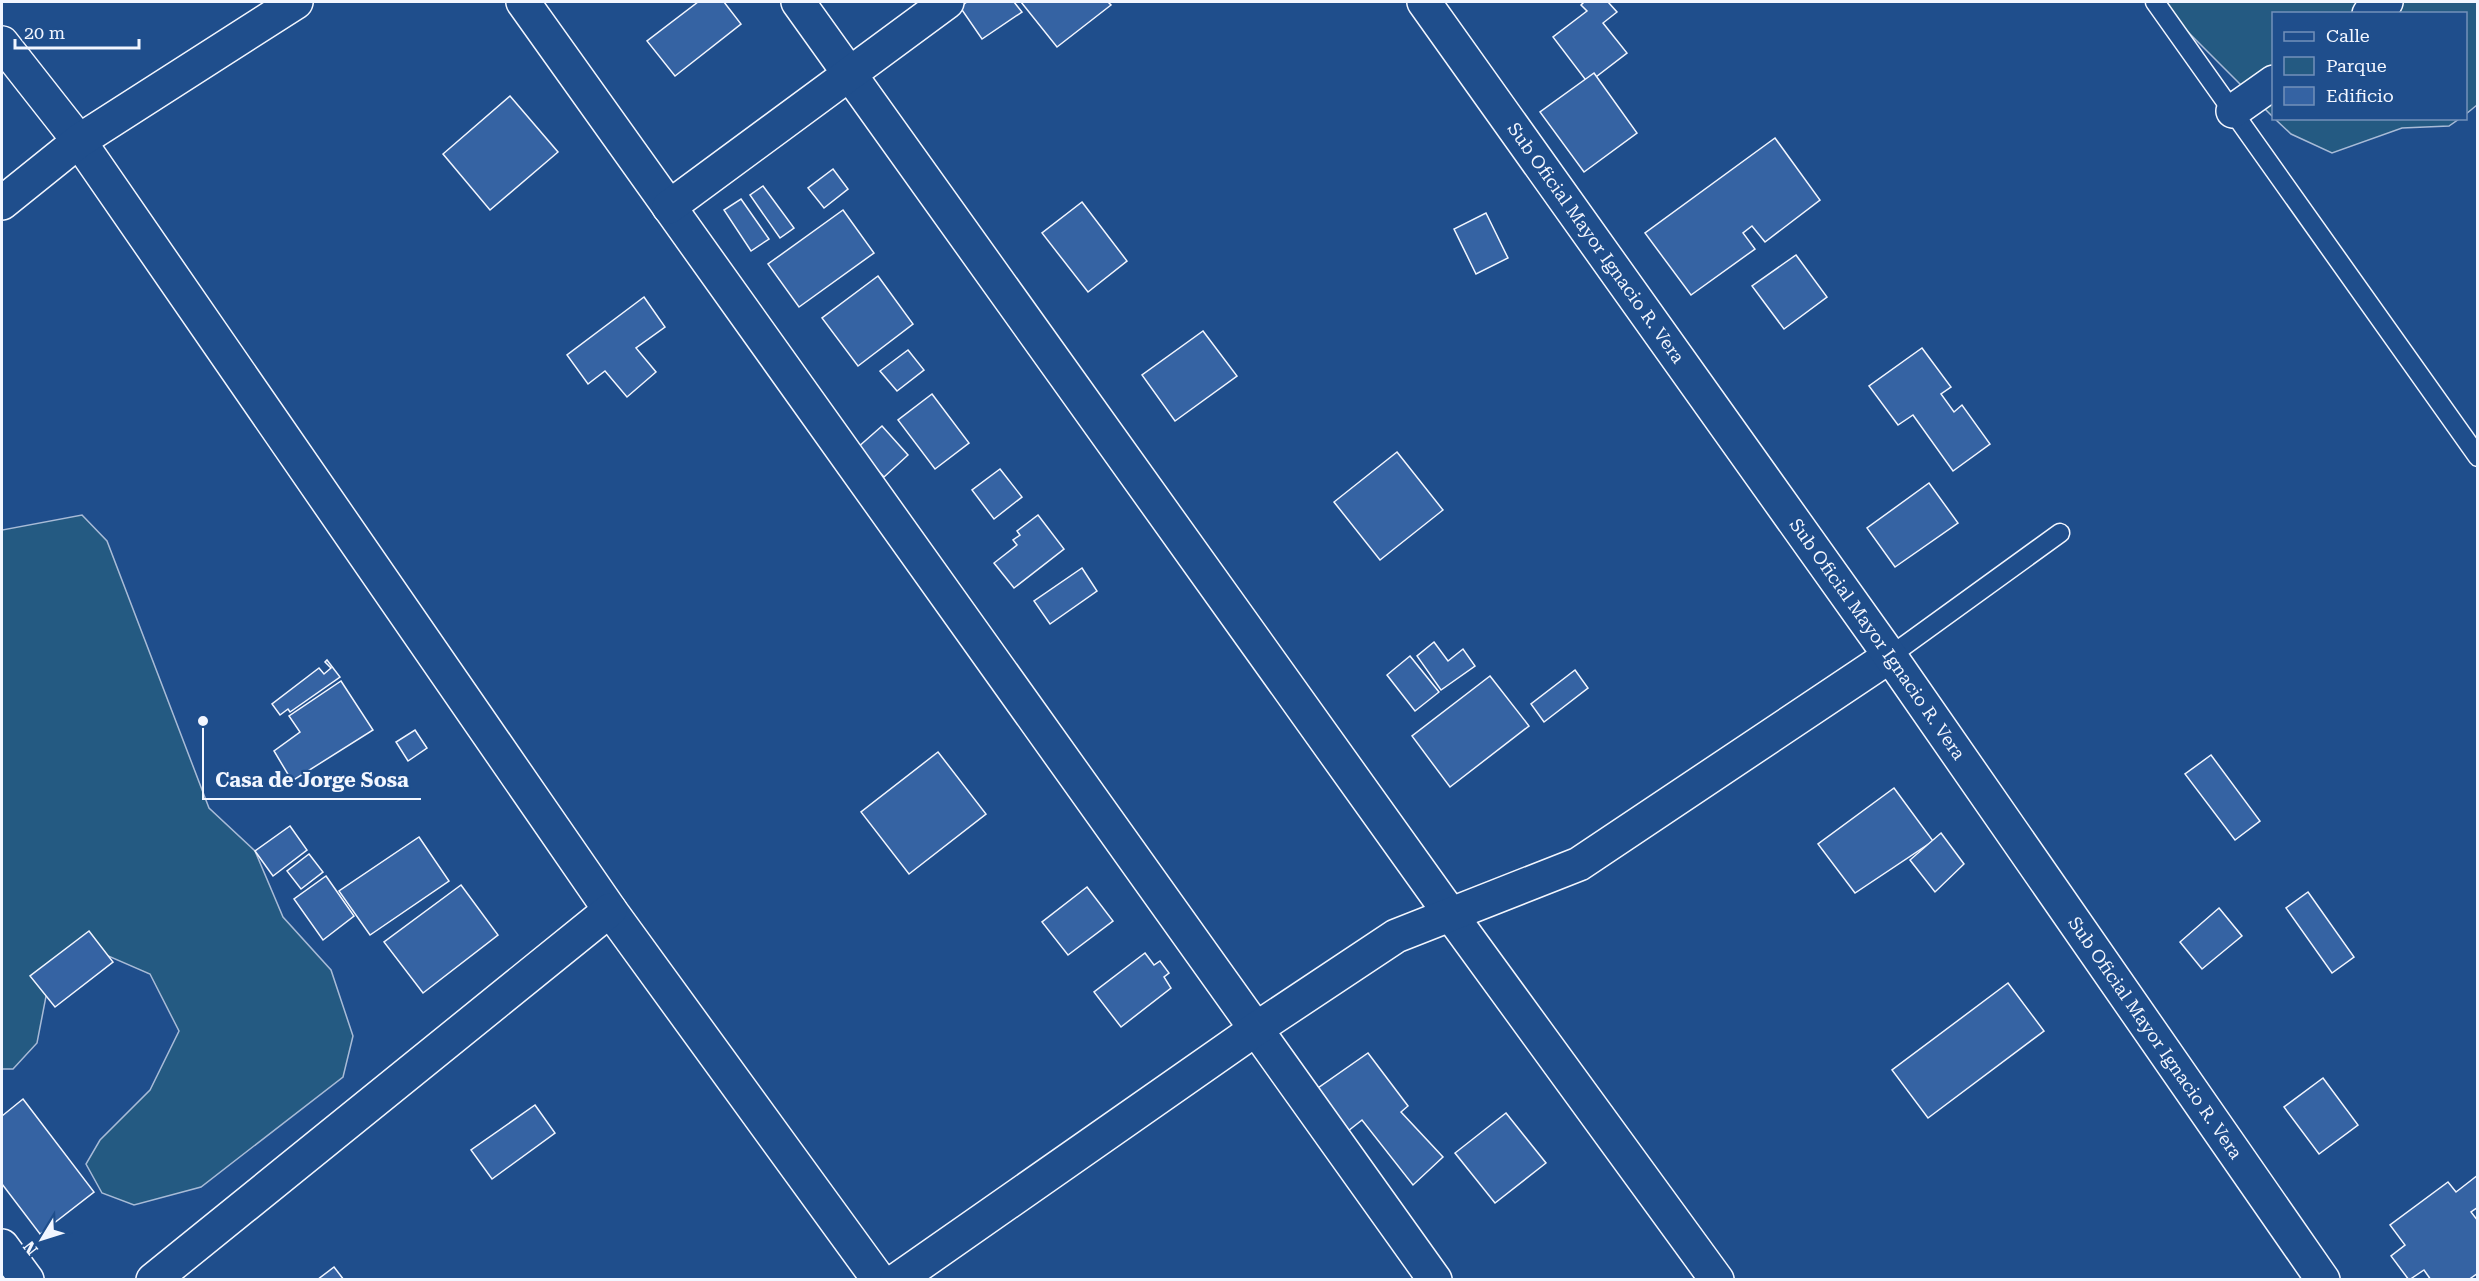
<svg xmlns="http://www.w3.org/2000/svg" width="2479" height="1281" font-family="'Roboto Serif',serif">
	<rect width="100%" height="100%" fill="#1f4e8c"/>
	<g fill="#245a82" stroke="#a8bbd7" stroke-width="1.5">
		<path d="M2158,2H2477V105L2466,114V14H2274L2273,117Z"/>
		<path d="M2275,119H2459L2449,126L2402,128L2332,153L2291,134Z"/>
		<path d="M82,515L107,541L209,808L255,851L283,917L331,970L353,1036L343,1077L201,1187L134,1205L102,1193L86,1164L100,1140L150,1090L179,1031L150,974L90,948L53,960L37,1043L13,1069H2V530Z"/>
	</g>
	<g fill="#3563a3" stroke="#f2f6ff" stroke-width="1.5">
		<path d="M698,2H724L741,24L675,76L647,41Z"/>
		<path d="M967,2H1014L1022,12L982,39L960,7Z"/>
		<path d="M1021,2H1108L1111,5L1057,47Z"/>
		<path d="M1584,2H1608L1617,12L1603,23L1627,53L1588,83L1553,37L1587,11L1581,5Z"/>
		<path d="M1594,73L1637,133L1584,172L1540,112Z"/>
		<path d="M510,96L558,152L490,210L443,154Z"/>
		<path d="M1775,138L1820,200L1765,242L1752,226L1743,233L1755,249L1691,295L1645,233Z"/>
		<path d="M833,169L848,189L824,208L808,188Z"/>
		<path d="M763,186L794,228L780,238L750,195Z"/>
		<path d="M741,199L769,239L751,251L724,210Z"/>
		<path d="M1082,202L1127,261L1088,292L1042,233Z"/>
		<path d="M843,210L874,253L799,307L768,264Z"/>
		<path d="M1486,213L1508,258L1476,274L1454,229Z"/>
		<path d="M1796,255L1827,297L1784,329L1752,286Z"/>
		<path d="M878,276L913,324L858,366L822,318Z"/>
		<path d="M644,297L665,327L636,348L656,372L627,397L605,371L588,384L567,355Z"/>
		<path d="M1203,331L1237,376L1175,421L1142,375Z"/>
		<path d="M1922,348L1951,387L1941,394L1954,412L1962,405L1990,444L1953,471L1913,415L1898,425L1869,386Z"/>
		<path d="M908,350L924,370L897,391L880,371Z"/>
		<path d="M932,394L969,443L935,469L898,420Z"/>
		<path d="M882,426L908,455L884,477L857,448Z"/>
		<path d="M1397,452L1443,510L1380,560L1334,502Z"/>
		<path d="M1000,469L1022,497L994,519L972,490Z"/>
		<path d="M1929,483L1958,523L1895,567L1867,528Z"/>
		<path d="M1038,515L1064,549L1014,588L994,563L1017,545L1013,540L1020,535L1017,531Z"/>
		<path d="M1082,568L1097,591L1050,624L1034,601Z"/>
		<path d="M1434,642L1448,661L1463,649L1475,666L1441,690L1417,656Z"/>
		<path d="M1410,656L1439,692L1415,711L1387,675Z"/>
		<path d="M327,660L340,677L290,712L288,709L280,715L272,704L319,668L324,674L331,668L325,662Z"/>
		<path d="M1575,670L1588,688L1544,722L1531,704Z"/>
		<path d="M1490,676L1529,726L1450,787L1412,736Z"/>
		<path d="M341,681L373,730L292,781L274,751L300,732L289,716Z"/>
		<path d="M415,730L427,748L408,761L396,742Z"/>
		<path d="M938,752L986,814L909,874L861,812Z"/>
		<path d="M2211,755L2260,821L2235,840L2185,774Z"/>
		<path d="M1894,788L1933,841L1855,893L1818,844Z"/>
		<path d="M290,826L307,850L273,876L255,851Z"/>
		<path d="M1941,833L1964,864L1935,892L1910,860Z"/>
		<path d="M419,837L449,881L370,935L339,891Z"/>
		<path d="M309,854L323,872L301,889L287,871Z"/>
		<path d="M326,876L354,916L323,940L294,899Z"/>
		<path d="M461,885L498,935L423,993L384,942Z"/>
		<path d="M1087,887L1113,921L1068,955L1042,922Z"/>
		<path d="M2308,892L2354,957L2332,973L2286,908Z"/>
		<path d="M2219,908L2242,936L2202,969L2180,942Z"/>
		<path d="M89,931L113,962L55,1007L30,976Z"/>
		<path d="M1145,953L1154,965L1160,961L1169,973L1164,977L1171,988L1121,1027L1094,992Z"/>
		<path d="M2008,983L2044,1031L1928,1118L1892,1070Z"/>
		<path d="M1368,1053L1408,1106L1401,1112L1443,1157L1413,1185L1362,1120L1348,1131L1318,1088Z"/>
		<path d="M2323,1078L2358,1125L2319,1154L2284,1107Z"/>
		<path d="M23,1099L94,1192L40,1234L2,1184V1116Z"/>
		<path d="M535,1105L555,1133L492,1179L471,1150Z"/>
		<path d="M1506,1113L1546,1163L1495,1203L1455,1153Z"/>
		<path d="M2478,1175V1207L2471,1212L2478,1221V1273L2468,1280H2431L2424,1270L2409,1280L2391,1256L2405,1245L2390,1225L2448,1182L2456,1192Z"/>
		<path d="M334,1267L344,1280H317Z"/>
	</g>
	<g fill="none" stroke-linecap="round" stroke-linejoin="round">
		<defs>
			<g id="service">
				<path d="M2155,2L2478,457"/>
				<path d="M1890,656L2060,533"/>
			</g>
			<g id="minor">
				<path d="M523,2L1435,1280"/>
				<path d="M798,2L1451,915L1717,1280"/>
				<path d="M2369,14L2386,2"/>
				<path d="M2,43L79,141L610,910L879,1280"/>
				<path d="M2233,111L2274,82"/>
				<path d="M2,203L79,141L296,2"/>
				<path d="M669,207L947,2"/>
				<path d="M2,1246L27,1280"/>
				<path d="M153,1280L610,910"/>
				<path d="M897,1280L1256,1029L1396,936L1579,864L1890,656"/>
			</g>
			<g id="tertiary">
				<path id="s1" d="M1424,2L1890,656L2323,1280"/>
			</g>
		</defs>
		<use href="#service" stroke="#f2f6ff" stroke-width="21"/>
		<use href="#minor" stroke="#f2f6ff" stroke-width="36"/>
		<use href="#tertiary" stroke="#f2f6ff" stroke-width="36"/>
		<use href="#service" stroke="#1f4e8c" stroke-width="18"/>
		<use href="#minor" stroke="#1f4e8c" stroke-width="33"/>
		<use href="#tertiary" stroke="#1f4e8c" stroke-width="33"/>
	</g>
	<g text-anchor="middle" stroke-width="4.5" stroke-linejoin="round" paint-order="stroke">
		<g font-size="18" fill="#f2f6ff" stroke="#1f4e8c">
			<text dy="6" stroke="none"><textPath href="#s1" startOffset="296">Sub Oficial Mayor Ignacio R. Vera</textPath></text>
			<text dy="6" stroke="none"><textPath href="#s1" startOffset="782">Sub Oficial Mayor Ignacio R. Vera</textPath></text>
			<text dy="6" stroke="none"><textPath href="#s1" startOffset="1268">Sub Oficial Mayor Ignacio R. Vera</textPath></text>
		</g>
	</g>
	<path fill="none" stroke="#f2f6ff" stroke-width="2" d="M203 721L203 799H421"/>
	<circle fill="#f2f6ff" stroke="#1f4e8c" stroke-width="2" cx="203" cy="721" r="6"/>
	<g font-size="20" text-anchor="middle" font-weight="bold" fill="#f2f6ff" stroke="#1f4e8c" stroke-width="4.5" stroke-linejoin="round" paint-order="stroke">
		<text x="312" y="787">Casa de Jorge Sosa</text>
	</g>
	<rect width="2479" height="1281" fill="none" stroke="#f2f6ff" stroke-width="6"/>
	<rect x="2272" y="12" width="195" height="108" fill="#1f4e8c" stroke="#7391ba" stroke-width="1.5"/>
	<rect x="2284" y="32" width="30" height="9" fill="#1f4e8c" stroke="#7391ba" stroke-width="1.5"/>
	<text x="2326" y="42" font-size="18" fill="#f2f6ff">Calle</text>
	<rect x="2284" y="57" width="30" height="18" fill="#245a82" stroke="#7391ba" stroke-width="1.5"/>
	<text x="2326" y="72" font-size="18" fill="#f2f6ff">Parque</text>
	<rect x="2284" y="87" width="30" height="18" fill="#3563a3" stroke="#7391ba" stroke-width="1.5"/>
	<text x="2326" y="102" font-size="18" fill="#f2f6ff">Edificio</text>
	<g transform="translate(42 1239) rotate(232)" stroke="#1f4e8c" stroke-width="4.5" paint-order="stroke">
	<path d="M0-4.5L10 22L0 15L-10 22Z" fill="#f2f6ff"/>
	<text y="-9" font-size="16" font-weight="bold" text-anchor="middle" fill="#f2f6ff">N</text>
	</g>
	<path d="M15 39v9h124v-9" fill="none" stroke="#f2f6ff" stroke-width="3"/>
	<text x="24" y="39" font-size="18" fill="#f2f6ff" stroke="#1f4e8c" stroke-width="4.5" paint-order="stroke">20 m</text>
</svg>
